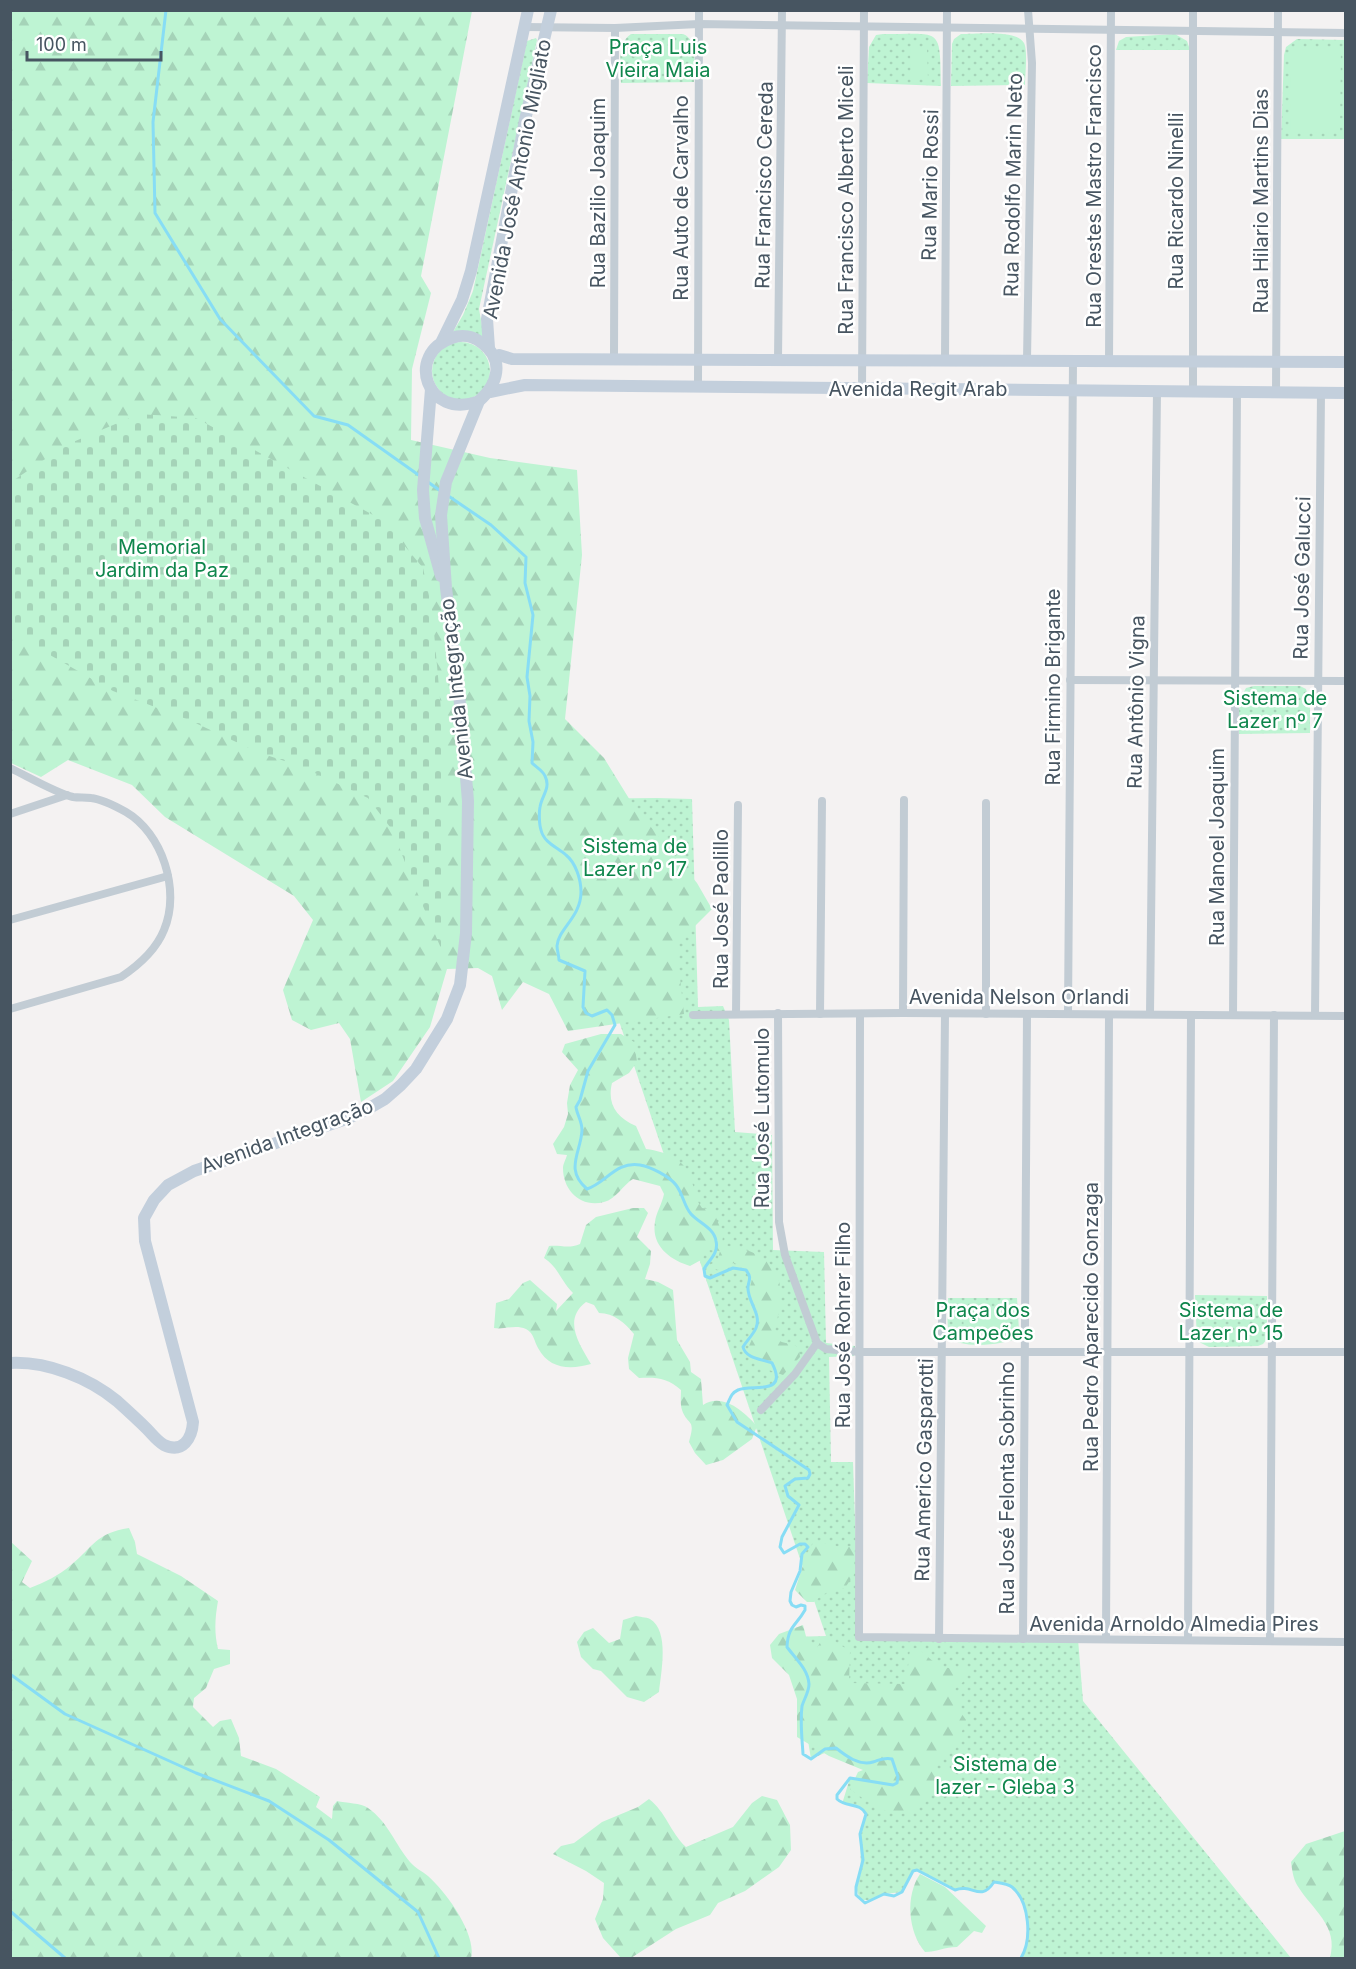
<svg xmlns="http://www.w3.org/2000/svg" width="1356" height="1969" font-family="Inter,sans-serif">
	<defs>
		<pattern id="grass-dots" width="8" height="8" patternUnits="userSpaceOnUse" patternTransform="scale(1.5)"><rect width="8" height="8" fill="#bef4d3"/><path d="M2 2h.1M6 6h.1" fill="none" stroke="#a5d3b8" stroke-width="1.8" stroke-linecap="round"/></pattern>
		<pattern id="forest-firs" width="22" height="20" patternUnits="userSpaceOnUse" patternTransform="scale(1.5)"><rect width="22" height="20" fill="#bef4d3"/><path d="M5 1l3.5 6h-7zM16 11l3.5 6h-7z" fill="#a5d3b8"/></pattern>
		<pattern id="cemetery-stones" width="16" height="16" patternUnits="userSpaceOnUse" patternTransform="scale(1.5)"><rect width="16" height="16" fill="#bef4d3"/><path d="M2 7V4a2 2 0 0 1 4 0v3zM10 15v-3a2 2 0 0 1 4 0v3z" fill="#a5d3b8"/></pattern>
	</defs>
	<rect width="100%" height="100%" fill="#f4f2f2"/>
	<g fill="url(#grass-dots)">
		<path d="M631,34H683C699,40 694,67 694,82L621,83C621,67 616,44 631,34Z"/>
		<path d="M883,34C942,34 940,26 941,86L867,83L869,47L876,35Z"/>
		<path d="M961,34C975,34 1017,29 1024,43C1028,51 1025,75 1025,85L951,86L952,44L954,39Z"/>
		<path d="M1175,34L1187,41L1190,50H1116L1119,41L1126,37Z"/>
		<path d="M536,38L537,40L479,309L484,337L453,332L463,315L473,291L527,41Z"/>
		<path d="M1297,39L1345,40V139H1281L1284,55L1286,47Z"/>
		<circle cx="461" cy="371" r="29"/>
		<path d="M1254,686H1300L1306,689L1310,702V733L1239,734V701L1246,688Z"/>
		<path d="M657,798L692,799L698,1007L723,1006L729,1020L735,1132L772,1135L773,1250L824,1252L826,1343L855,1346L854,1356L829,1357L831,1462H853L859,1637L1078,1639L1083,1701L1291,1958H1021C1032,1939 1031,1903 1013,1887C1008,1884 1000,1883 995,1882C979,1903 973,1883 955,1890L917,1870L913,1871L902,1892L884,1894L872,1900H860L856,1887L861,1873L860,1834L866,1814L858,1806L842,1804L850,1778L893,1785L836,1748L811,1759L802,1704L788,1637L826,1636L585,920L556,799Z"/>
		<path d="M1195,1295L1267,1296V1339L1263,1344L1258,1346L1209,1347L1197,1341Z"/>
		<path d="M948,1298H1017L1019,1330L1017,1338C1005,1345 957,1350 950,1336C946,1326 948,1309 948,1298Z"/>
	</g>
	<g fill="url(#forest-firs)">
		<path d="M11,11H472L421,276L431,293L412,369L411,440L490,458L577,470L582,555L565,719L604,758L633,805L697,883L712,909L693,928L676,941L684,1014L568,1031L549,994L523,982L502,1010L492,976L478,968L447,969L430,1027L393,1081L361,1102L350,1039L339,1023L311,1030L292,1020L283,990L313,920L294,896L165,817L132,785L68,760L41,777L11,763Z"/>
		<path d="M601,1034H621L634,1042L637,1062L629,1073L612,1083C607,1104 616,1117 636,1126L646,1149C667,1152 686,1159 692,1182C696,1195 694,1196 702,1208L713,1210L723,1235L722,1245C731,1247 740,1248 749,1251C790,1266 782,1300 774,1334C778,1341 783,1344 791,1343L799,1348L800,1357L783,1375L766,1369L748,1351C749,1341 757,1334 759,1325C762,1311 750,1302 750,1289C751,1279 755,1278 750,1267L733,1263L718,1270L711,1267V1264L717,1263L720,1251L708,1250L701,1260L690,1266C670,1260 651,1246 655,1222C656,1213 662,1204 664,1194L660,1186L633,1179C623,1185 616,1199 604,1202C581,1208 563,1191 563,1168C563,1164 566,1159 567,1155L557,1154L553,1144L564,1127L568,1114L567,1103L570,1085L578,1070L562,1052L565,1044Z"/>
		<path d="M633,1208H644L648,1213L637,1237L651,1251L650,1264L645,1279L658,1282L673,1290L677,1340L690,1362L691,1372L701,1379L703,1405C723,1392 744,1412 757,1426L752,1439L723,1460L706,1465L695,1453L689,1442C696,1417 688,1427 682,1410C680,1404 681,1396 681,1390C668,1378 656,1377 639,1378L629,1369L628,1358L634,1334C625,1323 614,1313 599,1313L594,1305L586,1302C562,1320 580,1345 591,1364C570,1370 549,1369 538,1348C534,1341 534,1333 526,1329C515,1324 504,1330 494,1328L496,1303L509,1299L523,1283L530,1280L557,1304L556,1311L573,1293C560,1280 559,1268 544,1258L549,1246C561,1245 569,1249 580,1244L586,1225L596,1217Z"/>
		<path d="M129,1528L135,1542L137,1554L181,1576L218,1601C215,1618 214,1632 218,1649L230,1650V1664L214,1669L206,1688L194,1698L193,1707L213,1727L220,1721L231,1719L239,1738L241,1756L276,1769L320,1797L316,1807L332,1819L333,1806L337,1801C346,1803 361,1803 368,1808C388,1822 395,1844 410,1862C415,1868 422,1871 428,1876C446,1892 477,1934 471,1958H11V1542L32,1561L22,1582L30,1588C45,1582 58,1576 71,1565C94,1546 96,1533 129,1528Z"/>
		<path d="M820,1542L840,1547L855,1546L854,1574L845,1588C831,1589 824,1593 814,1602H807L795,1590L806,1556L813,1543Z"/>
		<path d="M636,1616C639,1617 646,1617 650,1619C670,1631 661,1673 659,1692L644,1702L627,1697L601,1671L593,1669L581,1657L577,1642L584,1632L593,1628L609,1643L620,1639L623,1620Z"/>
		<path d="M803,1625L808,1644L815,1651L821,1641L826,1636L850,1651L849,1683L906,1684L910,1649L918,1648C934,1662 942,1674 965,1665L968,1673L963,1682L951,1692L962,1702L959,1710L966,1720L956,1748L932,1764L933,1770H949L959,1776L950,1784L940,1786C909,1828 886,1816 850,1789L858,1772L863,1770L829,1756L797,1737V1699L789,1675L772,1658L770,1645L779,1634Z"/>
		<path d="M762,1796L777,1800L790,1825L791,1850L779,1867L745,1891L718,1903L710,1915L676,1929L631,1958H621L603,1938L595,1919L603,1899L604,1883L586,1871L553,1854L561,1846L574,1843L602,1822L638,1807L649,1799C666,1812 670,1832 686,1847L733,1827L752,1803Z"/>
		<path d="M1345,1831V1958H1330C1339,1925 1312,1910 1297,1885C1293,1878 1292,1869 1291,1862L1306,1844Z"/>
		<path d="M920,1874L945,1887L986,1926L982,1933L974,1931L957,1947C945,1947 936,1952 925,1952C908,1932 905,1896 920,1874Z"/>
	</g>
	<path fill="url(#cemetery-stones)" d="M139,414L196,418L384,521L423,568L432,610L442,721L447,871L446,960L411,878L393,831L368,798L300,766L260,753L189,720L113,691L43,651L11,629V482L66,445Z"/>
	<g fill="#bef4d3">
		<rect x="637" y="47" width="40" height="21"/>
		<path d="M1291,48H1341L1340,133L1290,132Z"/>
		<path d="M910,49H927L928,79H911Z"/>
		<path d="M1001,1312V1333L964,1334L963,1313Z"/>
	</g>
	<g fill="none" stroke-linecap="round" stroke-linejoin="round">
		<g stroke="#87ddf5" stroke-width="3">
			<path d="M166,10L153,122L155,213L220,319L314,416L348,425L420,476"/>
			<path d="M428,482L442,492"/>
			<path d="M447,495L491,525L526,557L525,583L533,615L527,677L530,696L529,721L533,742L532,763C536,767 543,771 545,776C551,788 542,795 540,807C539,812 539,824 541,830C544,843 557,847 566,855C576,863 581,880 581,892C581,917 558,929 557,946C557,950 559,956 559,960L585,971L583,1007L586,1013L592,1016L607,1010L612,1015L615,1025L588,1071L580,1100L576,1107C577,1115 582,1121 582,1130C581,1153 564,1169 587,1189C606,1183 616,1161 640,1165C651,1167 669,1176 676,1185C683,1194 684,1206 691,1214C699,1223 714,1228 716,1241C719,1253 709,1260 704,1269L705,1276L710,1278L733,1268L746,1270C752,1278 749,1279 748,1287C747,1301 762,1314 756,1328C753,1335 747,1340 743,1347C746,1359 762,1359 772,1363C789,1396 753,1384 738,1390C731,1393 730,1399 727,1405L737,1422L809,1470L810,1474L808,1478L795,1479L785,1486L788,1496L799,1505L782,1537L780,1547L784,1553L800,1544H805L808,1547L802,1554L800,1571L791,1592L790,1601L792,1605L796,1607L801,1605L805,1606V1610C796,1626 788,1626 787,1647C795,1658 808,1669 809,1684C809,1692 804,1699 802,1706C800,1722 802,1738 803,1754L811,1759L825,1749L836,1748C846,1756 859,1766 873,1762C880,1760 884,1757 892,1759L898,1777L897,1783L893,1785L850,1778L837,1795V1799C846,1808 860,1802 866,1814L860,1834L863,1860L856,1887V1895L865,1903L884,1894L894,1896L902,1892L913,1871L917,1870L955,1890C973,1883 980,1903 994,1882C1000,1883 1008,1884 1012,1887C1030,1902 1032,1940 1021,1958"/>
			<path d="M10,1674L65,1714L196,1773L269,1801L329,1840L418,1912L439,1958"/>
			<path d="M10,1911L65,1958"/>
		</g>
		<g stroke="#c2ccd4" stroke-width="8">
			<path d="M524,27L615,28L699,24L1346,33"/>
			<path d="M614,359L615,28"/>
			<path d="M778,359L782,10"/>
			<path d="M945,360L947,10"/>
			<path d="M1027,360L1032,63L1028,10"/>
			<path d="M1109,362L1111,10"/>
			<path d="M698,387L699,10"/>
			<path d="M862,390L864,10"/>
			<path d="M1276,391L1278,10"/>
			<path d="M1193,392V10"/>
			<path d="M1070,680L1346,681"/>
			<path d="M10,768C27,776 56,793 73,797C79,798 85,797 91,798C101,799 117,807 126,812C162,833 181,890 164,930C156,950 139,965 121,977L10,1009"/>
			<path d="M10,814L67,795"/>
			<path d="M10,920L168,876"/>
			<path d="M778,1013L779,1222L785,1255L817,1343"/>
			<path d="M903,1013L904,800"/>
			<path d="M1068,1013L1073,362"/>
			<path d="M736,1014L738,805"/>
			<path d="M820,1014L822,801"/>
			<path d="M860,1014L859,1637L1346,1642"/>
			<path d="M986,1014V803"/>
			<path d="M1150,1014L1157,391"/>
			<path d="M693,1015L903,1013L1346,1016"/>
			<path d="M1233,1015L1237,392"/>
			<path d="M1315,1015L1321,393"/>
			<path d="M817,1343L826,1349L860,1352H1346"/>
			<path d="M761,1410L795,1374L817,1343"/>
			<path d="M1106,1638L1109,1016"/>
			<path d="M939,1639L945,1014"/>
			<path d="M1023,1639L1027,1014"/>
			<path d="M1188,1640L1191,1016"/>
			<path d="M1270,1640L1274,1015"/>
		</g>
		<g stroke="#c3cfdc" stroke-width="12">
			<path d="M442,341L462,300L471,271L528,10"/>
			<path d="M489,348L487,319L525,120L551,10"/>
			<path d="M495,357L499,355L512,359L1346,362"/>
			<path d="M431,389L423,490L425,518L441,576"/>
			<path d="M490,392L525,385L1346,393"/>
			<path d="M10,1363C47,1361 89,1378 117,1401C127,1410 138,1420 147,1429C152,1434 157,1441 164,1445C183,1454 192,1438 193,1422L145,1241L144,1218L154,1200L168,1185L194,1171L346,1119L366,1110L385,1099L401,1085L416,1069L447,1019L460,985L466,933L468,801L459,693L446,588L441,515L446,482L479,401C498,384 505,360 482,343C473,336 462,334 452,338C405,353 426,421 479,401"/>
		</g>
	</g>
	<g text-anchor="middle" stroke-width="5" stroke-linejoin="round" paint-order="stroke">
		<g font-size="20" fill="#0f864c" stroke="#fff">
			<text x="658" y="54">Praça Luis<tspan x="658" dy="23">Vieira Maia</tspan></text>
			<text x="162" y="554">Memorial<tspan x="162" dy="23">Jardim da Paz</tspan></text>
			<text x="1275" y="705">Sistema de<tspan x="1275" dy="23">Lazer nº 7</tspan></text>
			<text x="635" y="853">Sistema de<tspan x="635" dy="23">Lazer nº 17</tspan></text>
			<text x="983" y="1317">Praça dos<tspan x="983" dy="23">Campeões</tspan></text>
			<text x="1231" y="1317">Sistema de<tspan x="1231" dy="23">Lazer nº 15</tspan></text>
			<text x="1005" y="1771">Sistema de<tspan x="1005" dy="23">lazer - Gleba 3</tspan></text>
		</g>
		<g font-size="20" fill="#475561" stroke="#fff">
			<text transform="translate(517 179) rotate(-79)" y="7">Avenida José Antonio Migliato</text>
			<text transform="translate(764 185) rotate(-89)" y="7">Rua Francisco Cereda</text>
			<text transform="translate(930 185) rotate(-89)" y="7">Rua Mario Rossi</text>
			<text transform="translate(1013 185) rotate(-89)" y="7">Rua Rodolfo Marin Neto</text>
			<text transform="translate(1094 186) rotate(-90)" y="7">Rua Orestes Mastro Francisco</text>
			<text transform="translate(598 193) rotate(-90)" y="7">Rua Bazilio Joaquim</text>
			<text transform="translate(681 198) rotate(-90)" y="7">Rua Auto de Carvalho</text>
			<text transform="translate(846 200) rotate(-90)" y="7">Rua Francisco Alberto Miceli</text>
			<text transform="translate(1176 201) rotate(-90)" y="7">Rua Ricardo Ninelli</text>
			<text transform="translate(1261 201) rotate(-90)" y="7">Rua Hilario Martins Dias</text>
			<text x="918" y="396">Avenida Regit Arab</text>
			<text transform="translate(1302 578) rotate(-89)" y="7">Rua José Galucci</text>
			<text transform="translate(1053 687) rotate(-90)" y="7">Rua Firmino Brigante</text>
			<text transform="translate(456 689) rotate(-96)" y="7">Avenida Integração</text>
			<text transform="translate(1136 702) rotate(-89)" y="7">Rua Antônio Vigna</text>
			<text transform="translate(1217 847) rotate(-90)" y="7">Rua Manoel Joaquim</text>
			<text transform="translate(721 909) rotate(-90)" y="7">Rua José Paolillo</text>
			<text x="1019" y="1004">Avenida Nelson Orlandi</text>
			<text transform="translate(762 1118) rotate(-90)" y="7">Rua José Lutomulo</text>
			<text transform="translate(287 1136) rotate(-20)" y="7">Avenida Integração</text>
			<text transform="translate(843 1325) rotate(-90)" y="7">Rua José Rohrer Filho</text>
			<text transform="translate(1091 1327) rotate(-90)" y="7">Rua Pedro Aparecido Gonzaga</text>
			<text transform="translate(924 1470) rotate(-89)" y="7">Rua Americo Gasparotti</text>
			<text transform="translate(1007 1488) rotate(-90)" y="7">Rua José Felonta Sobrinho</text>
			<text x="1174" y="1631">Avenida Arnoldo Almedia Pires</text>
		</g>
	</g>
	<rect width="1356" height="1969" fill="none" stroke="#475561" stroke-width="24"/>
	<path d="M27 51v9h134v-9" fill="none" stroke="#475561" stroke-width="3"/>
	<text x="36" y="51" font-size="18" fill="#475561" stroke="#ffffff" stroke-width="4.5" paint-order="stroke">100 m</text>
</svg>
